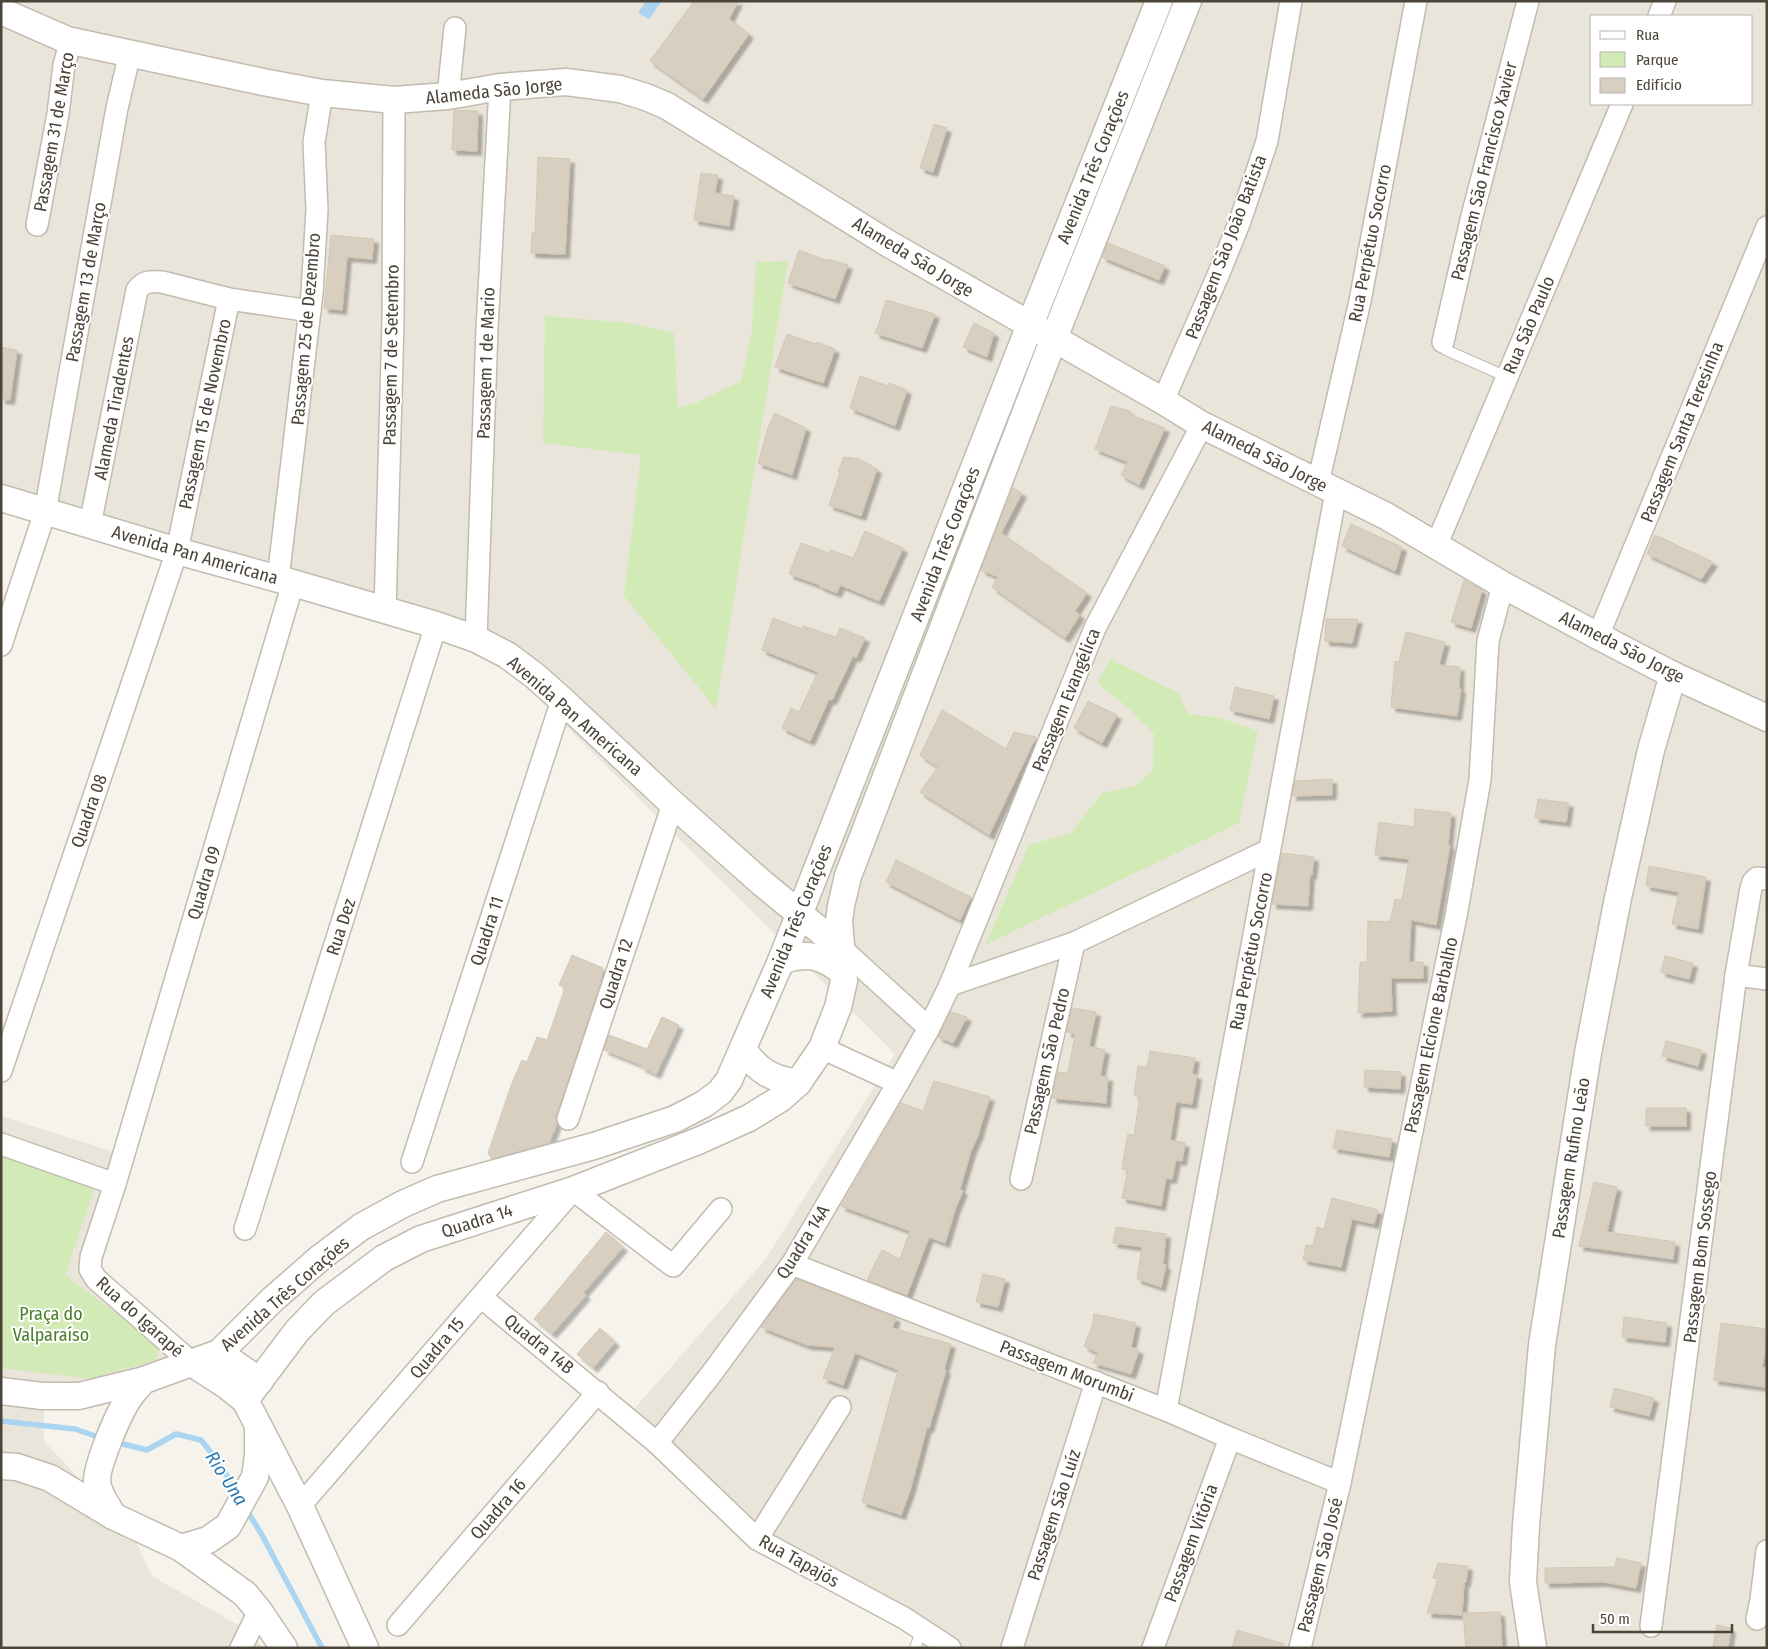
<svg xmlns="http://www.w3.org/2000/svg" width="1768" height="1649" font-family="'Fira Sans Condensed',sans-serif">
	<defs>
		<filter id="shadow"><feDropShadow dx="4.5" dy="4.5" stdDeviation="1" flood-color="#0004"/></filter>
	</defs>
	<rect width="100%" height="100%" fill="#f6f3ec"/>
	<g fill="#eae5da" fill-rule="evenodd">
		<path d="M1,1H1767V1648H944L851,1602L620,1425L765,1260L895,1054L487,647L1,486ZM1592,16H1752V104H1592Z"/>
		<path d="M1,1116L133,1158L94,1266L192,1349L44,1400V1441L134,1538L152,1576L254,1634L262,1648H1Z"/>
	</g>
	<g fill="#d2eab5">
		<path d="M788,261L716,709L624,596L641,455L543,443L545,316L628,323L674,333L678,408L695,403L741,381L752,331L756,262Z"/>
		<path d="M1111,659L1178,693L1188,714L1220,718L1258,731L1239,823L985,945L1029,845L1071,833L1102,793L1135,786L1153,770L1154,734L1125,705L1097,683Z"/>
		<path d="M1,1156L95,1186L65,1275L160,1346L156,1360L90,1379L1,1368Z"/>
	</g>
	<path fill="#a9d4f2" d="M646,1H662L649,19L638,13Z"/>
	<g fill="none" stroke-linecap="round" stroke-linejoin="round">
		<g stroke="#a9d4f2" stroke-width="5.5">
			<path d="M1,1421L75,1429L101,1438"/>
			<path d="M115,1442L147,1450L176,1434L201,1440L218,1461L238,1495"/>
			<path d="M246,1509L262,1535L322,1648"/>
		</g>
	</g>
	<g fill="#d8cfc1" stroke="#d3c7b4" filter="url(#shadow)">
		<path d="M694,1H738L729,19L749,34L703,99L650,61Z"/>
		<path d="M454,110L478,111L477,151L452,150Z"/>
		<path d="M934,124L947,128L933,172L920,168Z"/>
		<path d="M538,157L570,159L565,254L531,253L532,233H535Z"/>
		<path d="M701,173L718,175L715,193L734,196L729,226L694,220Z"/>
		<path d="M331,235L374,239L372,259L347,257L342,310L324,308Z"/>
		<path d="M1108,243L1165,266L1159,280L1102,257Z"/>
		<path d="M799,250L828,261L829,259L848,265L835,299L788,283Z"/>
		<path d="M886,300L935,314L922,348L875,333L879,323Z"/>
		<path d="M974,323L994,333L987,357L963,347Z"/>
		<path d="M787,334L816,344L817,342L835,349L823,383L775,367Z"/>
		<path d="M1,347L17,350L10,400L1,399Z"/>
		<path d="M860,376L888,386L889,383L907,390L895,426L850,408Z"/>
		<path d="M1111,406L1130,411L1129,414L1165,428L1139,485L1121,475L1128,462L1095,449Z"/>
		<path d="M775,413L806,428L792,475L758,463L768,428Z"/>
		<path d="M844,457L859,459L877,469L861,516L829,505L840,473L838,472Z"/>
		<path d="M1013,488L1022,493L1001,533L1087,593L1075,611L1080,615L1065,638L992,587L998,577L981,570Z"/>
		<path d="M1351,524L1402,547L1395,571L1342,546Z"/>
		<path d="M865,531L903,548L879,601L840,585L837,593L819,586L820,585L789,574L801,543L829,553L831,550L853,558Z"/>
		<path d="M1655,535L1713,562L1701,579L1647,554Z"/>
		<path d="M1464,580L1482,590L1471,628L1451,622Z"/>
		<path d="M773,618L802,629L803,626L836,637L840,628L865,638L856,658L853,656L832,700L829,699L810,741L782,728L791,708L799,712L818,672L762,650Z"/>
		<path d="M1326,619H1358L1352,643L1325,641Z"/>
		<path d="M1406,632L1445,642L1439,665L1460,667L1459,689H1461L1457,716L1391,707L1395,661L1399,662Z"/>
		<path d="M1235,687L1274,696L1269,719L1230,710Z"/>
		<path d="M1088,701L1117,715L1102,743L1074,728Z"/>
		<path d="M942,710L1006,749L1014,732L1036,737L989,835L920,792L938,767L920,755Z"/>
		<path d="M1332,779V795L1292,796L1295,781Z"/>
		<path d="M1538,799L1569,803L1566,822L1535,818Z"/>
		<path d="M1415,809L1451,813L1448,845H1450L1436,925L1411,920L1409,962H1423V978H1391L1392,1011L1358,1013L1360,962H1367L1368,921L1390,922L1395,899L1402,900L1409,859L1375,855L1379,822L1414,827Z"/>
		<path d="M1282,853L1314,857L1312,875L1310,874L1308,906L1272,904Z"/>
		<path d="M896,860L971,897L960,920L886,882Z"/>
		<path d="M1649,866L1706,877L1698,929L1672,924L1679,892L1646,886Z"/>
		<path d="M572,955L603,968L600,983L556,1115V1126L549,1143L492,1159L488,1153L512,1083L522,1060L527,1062L537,1037L547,1040L565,988L559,985Z"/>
		<path d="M1665,956L1693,963L1689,979L1661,972Z"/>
		<path d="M1072,1008L1096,1012L1089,1046L1105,1050L1100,1076L1108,1077L1106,1103L1052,1098L1058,1072L1068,1073L1075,1034L1067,1032Z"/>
		<path d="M951,1012L967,1017L953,1043L938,1037Z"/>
		<path d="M662,1017L679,1025L656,1074L641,1067L642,1065L604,1050L609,1035L647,1049Z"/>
		<path d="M1666,1041L1702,1050L1698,1066L1662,1056Z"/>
		<path d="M1150,1051L1195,1058L1192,1074L1197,1075L1192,1104L1176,1102L1170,1140L1185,1143L1182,1161L1176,1160L1172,1179L1166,1178L1161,1206L1122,1198L1128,1170L1122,1169L1124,1155L1128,1134L1134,1135L1140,1096L1134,1095L1138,1066L1147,1067Z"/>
		<path d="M1365,1070L1401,1072L1400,1089L1364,1087Z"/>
		<path d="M934,1081L990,1097L979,1131H980L971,1151L960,1189L963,1191L956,1207L945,1243L929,1237L907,1295L867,1280L882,1250L900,1259L910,1231L841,1206L901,1103L923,1111Z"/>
		<rect x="1646" y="1108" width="40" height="18"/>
		<path d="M1337,1130L1392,1139L1389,1157L1333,1148Z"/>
		<path d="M1594,1182L1617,1187L1607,1232L1675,1242L1673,1259L1579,1246Z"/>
		<path d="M1332,1198L1378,1210L1374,1224L1352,1219L1341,1267L1303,1260L1306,1245L1313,1246L1317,1227L1324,1229Z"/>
		<path d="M1116,1227L1166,1234L1163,1264L1166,1265L1161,1287L1137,1279L1142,1247L1113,1243Z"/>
		<path d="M606,1232L623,1247L583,1293L586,1295L552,1334L534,1319Z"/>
		<path d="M983,1274L1005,1279L998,1307L976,1302Z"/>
		<path d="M796,1279L896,1318L892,1328L951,1344L944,1369L946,1370L929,1428L927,1427L910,1491L901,1515L862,1502L898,1370L855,1353L843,1385L823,1378L835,1347L807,1345L761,1327Z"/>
		<path d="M1094,1314L1136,1323L1131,1347L1139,1350L1131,1374L1093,1363L1098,1353L1084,1346L1092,1326Z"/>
		<path d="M1624,1317L1667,1323L1665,1342L1622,1337Z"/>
		<path d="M1721,1323L1767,1329V1342L1762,1367L1767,1368L1765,1387L1714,1380Z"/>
		<path d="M600,1328L615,1342L593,1368L577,1354Z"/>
		<path d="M1614,1388L1654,1398L1649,1416L1610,1407Z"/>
		<path d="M1617,1558L1641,1563L1636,1588L1604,1582L1545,1583V1568L1615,1567Z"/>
		<path d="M1438,1563L1468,1566L1466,1582H1464L1462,1615L1427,1613L1438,1579L1433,1578Z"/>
		<path d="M1500,1612L1502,1648H1466L1463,1613Z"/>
		<path d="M1717,1625L1731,1628L1728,1648L1713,1646Z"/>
		<path d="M1237,1630L1284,1644L1283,1648H1232Z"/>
	</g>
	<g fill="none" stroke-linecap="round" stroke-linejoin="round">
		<defs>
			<g id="service">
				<path d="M1443,342V347L1446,350L1507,377"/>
				<path d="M915,1648L922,1629"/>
			</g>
			<g id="minor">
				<path d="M1659,16L1665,1"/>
				<path d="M448,96L455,28"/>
				<path d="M37,225L58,114L64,65L71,40"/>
				<path d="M1443,342L1471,220L1528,1"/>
				<path d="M1163,401L1219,273L1240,221L1267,141L1291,1"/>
				<path d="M1318,483L1360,301L1416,1"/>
				<path d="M90,525L137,290C144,281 150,281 162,282L229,299L310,311"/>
				<path d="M1436,546L1622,104"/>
				<path d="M278,579L312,293L317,210L314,142L322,93"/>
				<path d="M385,610L393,322L394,100"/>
				<path d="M1598,636L1767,227"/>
				<path d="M476,639L487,329L500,87"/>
				<path d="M1,645L45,512L117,108L130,53"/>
				<path d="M840,947L929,1028"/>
				<path d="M1736,975L1767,979"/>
				<path d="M950,985L1074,943L1269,850"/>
				<path d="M822,1048L898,1083"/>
				<path d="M1,1071L177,551L229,299"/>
				<path d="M568,1119L673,804"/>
				<path d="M1,1144L115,1184"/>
				<path d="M412,1162L562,700"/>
				<path d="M1021,1179L1074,943"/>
				<path d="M245,1229L436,625"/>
				<path d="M792,1264L1166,1410L1230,1438L1340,1483"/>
				<path d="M481,1297L657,1443L757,1539L904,1618L950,1648"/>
				<path d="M192,1363L96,1279L90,1269L91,1257L115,1184L293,583"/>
				<path d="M1166,1410L1336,492"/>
				<path d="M657,1443L712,1373L792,1264L898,1083L929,1028L950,985L1095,628L1202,425"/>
				<path d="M300,1506L573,1190L673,1266L721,1209"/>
				<path d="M757,1539L840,1407"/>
				<path d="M1757,1619L1761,1600L1767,1551"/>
				<path d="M398,1625L598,1392"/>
				<path d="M1651,1626L1736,975L1751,888L1753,882L1757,878L1767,879"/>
				<path d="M241,1648L259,1611"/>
				<path d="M1012,1648L1096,1382"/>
				<path d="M1153,1648L1230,1438"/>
				<path d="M1300,1648L1340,1483L1456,916L1480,780L1488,641L1503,585"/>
			</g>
			<g id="tertiary">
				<path d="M1,11L67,40L263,82L322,93L394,100L448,96L500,87L566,82L620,89L646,97L667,106L889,244L1163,401L1202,425L1386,516L1503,585L1598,636L1673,675L1767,718"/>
				<path d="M1,498L177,551L293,583L436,625L476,639L507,655L535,676L562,700L673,804L762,883L840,947"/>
				<path d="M781,961C808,952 821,955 843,972"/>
				<path d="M743,1050C759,1071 771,1079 798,1083"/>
				<path d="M219,1353L260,1381"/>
				<path d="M192,1363L226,1385L245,1400L300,1506L365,1648"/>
				<path d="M1,1391L42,1396H79L144,1380L219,1353L272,1300L320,1258L361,1227L403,1204L437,1189L594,1146L675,1119L704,1104L720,1092L729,1080L781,961L1030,325L1159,1"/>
				<path d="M245,1400L297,1331L324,1303L384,1258L421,1239L573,1190L698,1141L749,1118L780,1099L798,1083L822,1048L838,1007L844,981L839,921L841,906L848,876L1054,338L1188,1"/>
				<path d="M1,1466L17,1467L50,1478L113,1516L181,1548L245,1594L259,1611L284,1648"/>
				<path d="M113,1516C107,1505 98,1494 97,1481C97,1464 119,1412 129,1398C133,1391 139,1386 144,1380"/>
				<path d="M181,1548L208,1540L228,1526L255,1477L258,1455V1428"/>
				<path d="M1533,1648L1523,1582L1526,1525L1542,1345L1588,1053L1618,898L1651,750L1673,675"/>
			</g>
		</defs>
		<use href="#service" stroke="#c2bbae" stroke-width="12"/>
		<use href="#minor" stroke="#c2bbae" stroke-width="24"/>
		<use href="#tertiary" stroke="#c2bbae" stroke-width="29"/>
		<use href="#service" stroke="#fff" stroke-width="10"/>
		<use href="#minor" stroke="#fff" stroke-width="21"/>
		<use href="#tertiary" stroke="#fff" stroke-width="26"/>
	</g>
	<g text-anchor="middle" stroke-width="4" stroke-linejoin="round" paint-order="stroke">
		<g font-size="18" fill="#4b4439" stroke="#fff">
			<text transform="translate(494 91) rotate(-6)" y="6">Alameda São Jorge</text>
			<text transform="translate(54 132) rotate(-80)" y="6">Passagem 31 de Março</text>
			<text transform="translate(1093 167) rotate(-68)" y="6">Avenida Três Corações</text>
			<text transform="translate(1484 171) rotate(-76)" y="6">Passagem São Francisco Xavier</text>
			<text transform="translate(1370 243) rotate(-79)" y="6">Rua Perpétuo Socorro</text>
			<text transform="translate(1226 247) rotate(-69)" y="6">Passagem São João Batista</text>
			<text transform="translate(913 257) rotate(31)" y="6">Alameda São Jorge</text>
			<text transform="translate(86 282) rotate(-80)" y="6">Passagem 13 de Março</text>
			<text transform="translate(1529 325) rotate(-67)" y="6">Rua São Paulo</text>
			<text transform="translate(306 329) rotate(-85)" y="6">Passagem 25 de Dezembro</text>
			<text transform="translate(391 355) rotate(-89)" y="6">Passagem 7 de Setembro</text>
			<text transform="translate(486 363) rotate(-88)" y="6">Passagem 1 de Mario</text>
			<text transform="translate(114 408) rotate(-79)" y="6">Alameda Tiradentes</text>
			<text transform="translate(205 414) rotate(-78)" y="6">Passagem 15 de Novembro</text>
			<text transform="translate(1682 432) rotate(-68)" y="6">Passagem Santa Teresinha</text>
			<text transform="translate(1265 456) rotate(27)" y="6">Alameda São Jorge</text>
			<text transform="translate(945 544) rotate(-69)" y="6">Avenida Três Corações</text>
			<text transform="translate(195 555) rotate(16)" y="6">Avenida Pan Americana</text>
			<text transform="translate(1622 647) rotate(27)" y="6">Alameda São Jorge</text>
			<text transform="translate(1066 700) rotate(-68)" y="6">Passagem Evangélica</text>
			<text transform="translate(575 716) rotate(41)" y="6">Avenida Pan Americana</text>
			<text transform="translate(89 811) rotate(-71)" y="6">Quadra 08</text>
			<text transform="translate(204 883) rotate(-73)" y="6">Quadra 09</text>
			<text transform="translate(796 921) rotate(-68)" y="6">Avenida Três Corações</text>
			<text transform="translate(341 927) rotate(-72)" y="6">Rua Dez</text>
			<text transform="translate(487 931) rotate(-72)" y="6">Quadra 11</text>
			<text transform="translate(1251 951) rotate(-79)" y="6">Rua Perpétuo Socorro</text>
			<text transform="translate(616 974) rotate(-72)" y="6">Quadra 12</text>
			<text transform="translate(1431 1035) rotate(-78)" y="6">Passagem Elcione Barbalho</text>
			<text transform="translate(1047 1061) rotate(-77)" y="6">Passagem São Pedro</text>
			<text transform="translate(1571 1158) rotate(-81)" y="6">Passagem Rufino Leão</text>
			<text transform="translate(477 1221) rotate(-18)" y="6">Quadra 14</text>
			<text transform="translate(803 1242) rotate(-58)" y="6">Quadra 14A</text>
			<text transform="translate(1700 1257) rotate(-83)" y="6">Passagem Bom Sossego</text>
			<text transform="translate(285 1294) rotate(-41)" y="6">Avenida Três Corações</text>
			<text transform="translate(140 1317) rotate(42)" y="6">Rua do Igarapé</text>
			<text transform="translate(539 1344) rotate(39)" y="6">Quadra 14B</text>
			<text transform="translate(437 1348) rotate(-50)" y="6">Quadra 15</text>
			<text transform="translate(1067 1371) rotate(21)" y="6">Passagem Morumbi</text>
			<text transform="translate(498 1509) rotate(-49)" y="6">Quadra 16</text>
			<text transform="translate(1054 1515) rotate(-72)" y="6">Passagem São Luíz</text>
			<text transform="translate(1191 1543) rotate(-70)" y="6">Passagem Vitória</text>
			<text transform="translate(799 1561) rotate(29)" y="6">Rua Tapajós</text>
			<text transform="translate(1320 1565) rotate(-76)" y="6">Passagem São José</text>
		</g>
		<g font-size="18" fill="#4a7f2a" stroke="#fff">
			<text x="51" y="1320">Praça do<tspan x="51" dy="21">Valparaíso</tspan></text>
		</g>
		<g font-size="19" font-style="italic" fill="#2e7ab2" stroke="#fff">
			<text transform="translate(227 1478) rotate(57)" y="7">Rio Una</text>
		</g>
	</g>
	<rect width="1768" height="1649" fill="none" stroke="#4b4439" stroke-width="5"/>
	<rect x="1590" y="15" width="162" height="90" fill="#ffffff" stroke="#b7b4b0"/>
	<rect x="1600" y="31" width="25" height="8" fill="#ffffff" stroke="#b7b4b0"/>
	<text x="1636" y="40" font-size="15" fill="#4b4439">Rua</text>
	<rect x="1600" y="52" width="25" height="15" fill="#d2eab5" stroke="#b7b4b0"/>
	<text x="1636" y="65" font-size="15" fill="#4b4439">Parque</text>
	<rect x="1600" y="78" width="25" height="15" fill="#d8cfc1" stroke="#b7b4b0"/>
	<text x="1636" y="90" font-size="15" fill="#4b4439">Edifício</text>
	<path d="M1593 1624v8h139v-8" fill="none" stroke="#4b4439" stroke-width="2.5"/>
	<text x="1600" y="1624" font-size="15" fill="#4b4439" stroke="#ffffff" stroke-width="4" paint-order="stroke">50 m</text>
</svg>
